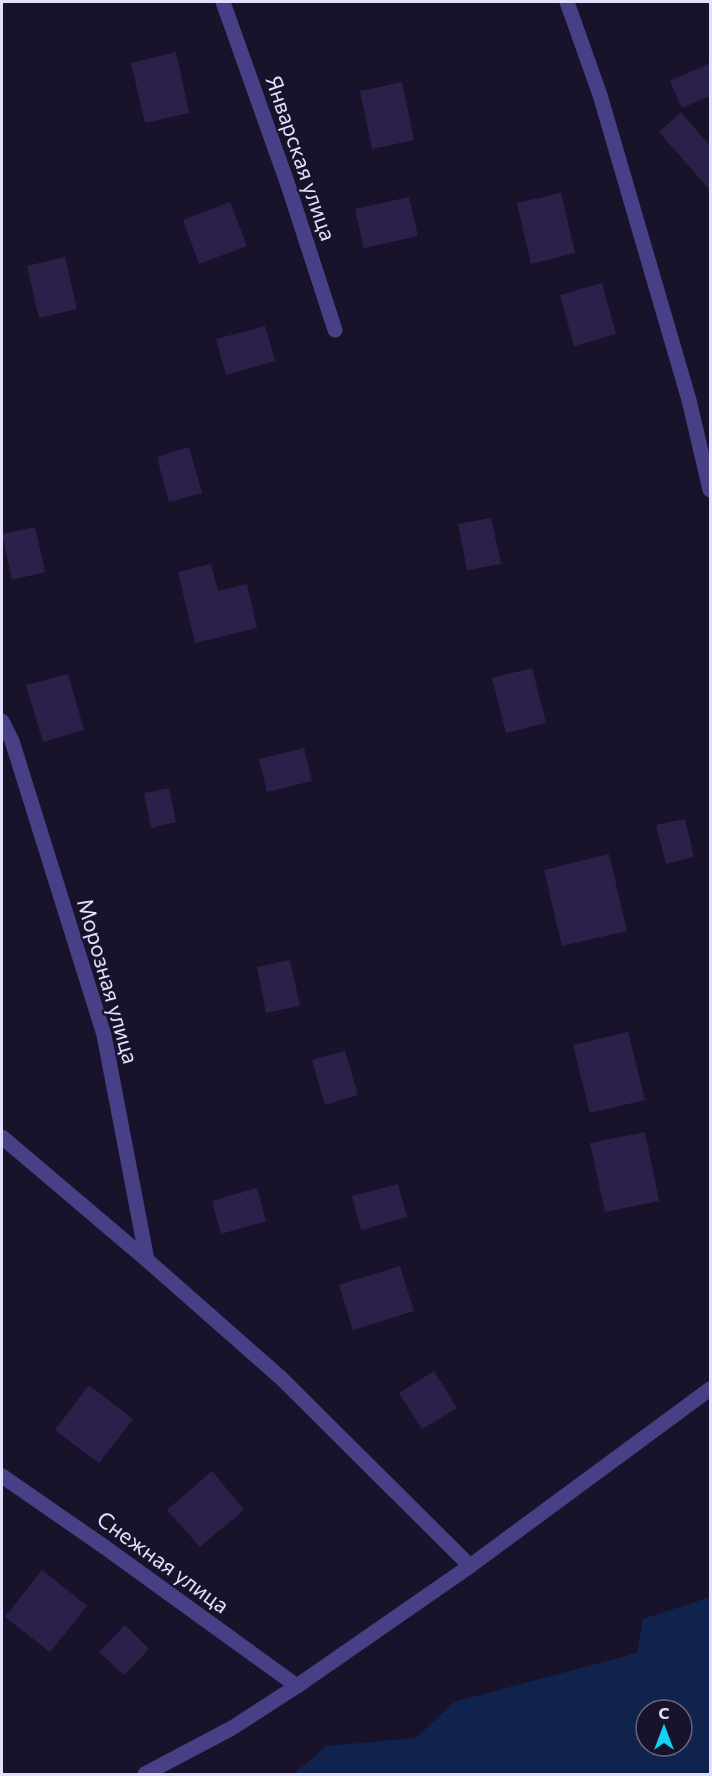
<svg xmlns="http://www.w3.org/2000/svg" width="712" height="1776" font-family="Commissioner,sans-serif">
	<rect width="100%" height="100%" fill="#18132a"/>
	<path fill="#10234c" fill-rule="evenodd" d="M710,1597V1774H294L326,1746L416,1738L454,1702L637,1653L643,1619ZM646,1710H682V1746H646Z"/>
	<g fill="#2b204a">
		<path d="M176,52L189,113L145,123L131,63Z"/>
		<path d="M710,63V96L682,108L670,81Z"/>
		<path d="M402,82L414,140L372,149L360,91Z"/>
		<path d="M681,112L710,146V190L659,132Z"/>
		<path d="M561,193L575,253L531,264L517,203Z"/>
		<path d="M409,197L418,236L364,248L355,209Z"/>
		<path d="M230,202L247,246L199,264L183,220Z"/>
		<path d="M65,257L77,309L39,318L27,266Z"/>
		<path d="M602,283L616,334L574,346L560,295Z"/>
		<path d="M265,326L275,361L226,375L216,339Z"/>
		<path d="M189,447L202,493L169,502L157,457Z"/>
		<path d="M491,518L501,564L467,570L458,524Z"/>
		<path d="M35,527L45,572L12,580L2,534Z"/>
		<path d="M211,564L218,591L247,584L257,628L195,643L178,572Z"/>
		<path d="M532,668L546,723L506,733L492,678Z"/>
		<path d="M68,674L84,730L43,742L26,685Z"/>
		<path d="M304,748L312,781L267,792L259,759Z"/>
		<path d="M169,788L176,822L151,828L144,793Z"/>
		<path d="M685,819L694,857L666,864L656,825Z"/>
		<path d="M609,854L627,931L562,946L544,870Z"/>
		<path d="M290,960L300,1006L266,1013L257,967Z"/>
		<path d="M628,1032L645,1100L590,1113L573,1045Z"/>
		<path d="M345,1051L358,1095L325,1105L312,1060Z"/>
		<path d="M645,1132L659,1201L605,1212L590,1143Z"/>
		<path d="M398,1184L407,1217L361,1230L352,1196Z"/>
		<path d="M257,1188L266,1221L221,1234L212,1201Z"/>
		<path d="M400,1266L414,1311L353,1330L339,1285Z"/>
		<path d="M434,1371L457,1408L422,1429L399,1393Z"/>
		<path d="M89,1385L133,1419L99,1463L55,1430Z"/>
		<path d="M212,1471L244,1510L200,1547L167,1510Z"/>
		<path d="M42,1570L87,1606L50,1652L5,1617Z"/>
		<path d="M125,1625L149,1649L124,1675L99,1652Z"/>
	</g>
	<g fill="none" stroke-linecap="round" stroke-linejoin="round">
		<g stroke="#474087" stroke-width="15">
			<path d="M567,2L600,95L689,400L710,490"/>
			<path d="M2,721L12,741L104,1035L147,1260"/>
			<path d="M2,1137L147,1260L281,1378L470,1566"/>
		</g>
		<g stroke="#474087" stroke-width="15">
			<path d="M223,2L288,185L335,330"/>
			<path d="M2,1476L106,1548L297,1686"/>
			<path d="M145,1774L232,1728L297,1686L470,1566L710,1389"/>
		</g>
	</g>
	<g text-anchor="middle" stroke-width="4.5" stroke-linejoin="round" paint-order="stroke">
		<g font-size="22" fill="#e3defd" stroke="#18132a">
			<text transform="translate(301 158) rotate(71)" y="8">Январская улица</text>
			<text transform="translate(108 981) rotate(74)" y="8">Морозная улица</text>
			<text transform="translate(163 1562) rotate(36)" y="8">Снежная улица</text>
		</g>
	</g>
	<rect width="712" height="1776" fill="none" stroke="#e3defd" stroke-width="6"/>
	<g transform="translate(664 1728)"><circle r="28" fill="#18132a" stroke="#69647e" stroke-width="1.5"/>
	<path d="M0-4.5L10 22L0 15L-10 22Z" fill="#14d0f3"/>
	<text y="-9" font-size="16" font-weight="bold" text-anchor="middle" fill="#e3defd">С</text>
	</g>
</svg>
